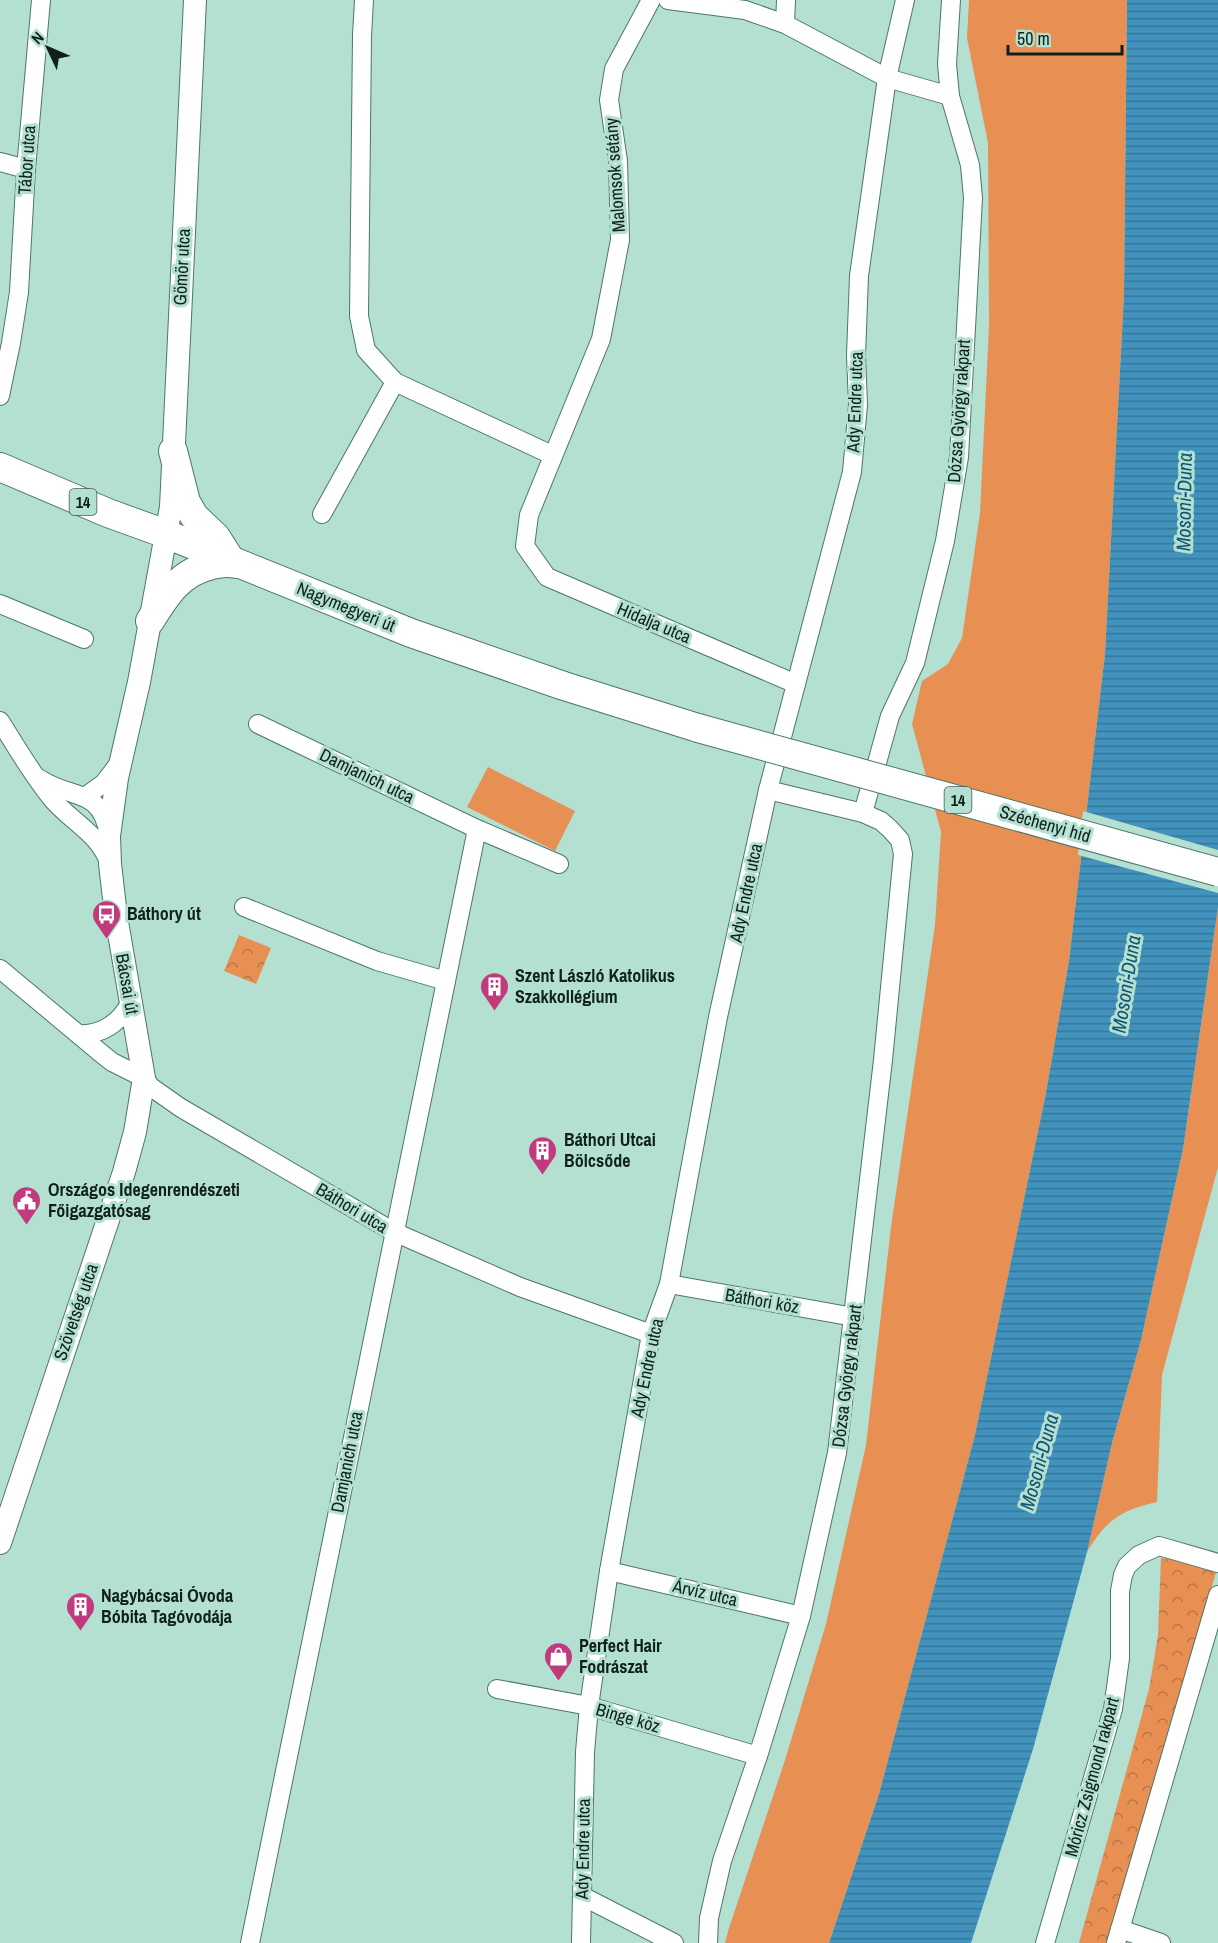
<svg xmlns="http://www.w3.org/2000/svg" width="1218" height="1943" font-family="'Archivo Narrow',sans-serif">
	<defs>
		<pattern id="park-crowns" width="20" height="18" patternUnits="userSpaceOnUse" patternTransform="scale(1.5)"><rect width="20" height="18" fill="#e89053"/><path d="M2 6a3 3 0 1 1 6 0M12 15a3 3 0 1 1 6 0" fill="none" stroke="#bb7544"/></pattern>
		<pattern id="water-rules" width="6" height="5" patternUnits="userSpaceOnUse" patternTransform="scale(1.5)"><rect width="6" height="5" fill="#4192bc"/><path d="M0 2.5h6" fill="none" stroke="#357798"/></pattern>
	</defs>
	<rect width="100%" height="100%" fill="#b3e0d1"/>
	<g fill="#e89053">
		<path d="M969,0H1127L1124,295L1105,654L1069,961L1045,1098L975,1435L879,1794L829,1943H725L729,1928L785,1760L826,1624L866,1445L891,1227L935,925L941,832L912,724L922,681L948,664L962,638L980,513L989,326L988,143L967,38Z"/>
		<path d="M488,767L575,811L555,851L467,807Z"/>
		<path d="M1218,907V1167L1162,1375L1157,1502C1121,1510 1106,1520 1087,1552L1112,1443L1141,1340L1183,1149Z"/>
	</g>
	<g fill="url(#park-crowns)">
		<path d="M239,935L271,948L256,984L224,971Z"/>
		<path d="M1161,1558L1185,1560L1217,1569L1107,1943H1079L1149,1689L1158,1635Z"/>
	</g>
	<path fill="url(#water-rules)" d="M1127,0H1218V907L1183,1149L1141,1340L1112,1443L1087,1552L1033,1749L971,1943H829L879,1794L975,1435L1045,1098L1069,961L1105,654L1124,295Z"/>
	<path fill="#b3e0d1" d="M1083,811L1218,850V893L1078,855Z"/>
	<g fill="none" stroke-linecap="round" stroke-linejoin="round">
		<defs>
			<g id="minor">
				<path d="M364,0L362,36L359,316L366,350L395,382L552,455"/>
				<path d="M651,0L614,69L609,100L618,161L620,240L601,339L529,515L525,546L547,577L796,684"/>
				<path d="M668,0L745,10L785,24L887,78L950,96"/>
				<path d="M785,24L786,0"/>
				<path d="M0,162L26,169"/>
				<path d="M0,396L11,343L19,292L26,169L41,0"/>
				<path d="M322,514L395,382"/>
				<path d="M0,604L84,639"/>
				<path d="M0,721C17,748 33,776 53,800C72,822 98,833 109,862"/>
				<path d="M40,779C72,800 100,787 109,834"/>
				<path d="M86,796L104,783L120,762"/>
				<path d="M863,813L890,716L915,663L945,541L959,457L973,198L970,165L950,96L947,64L951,0"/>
				<path d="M477,829L559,864"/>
				<path d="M244,907L377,961L446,981"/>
				<path d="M0,969L102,1054L112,1062L144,1078L151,1087L181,1108L394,1232L520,1287L651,1334"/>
				<path d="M78,1034C100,1036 120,1023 130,1003"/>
				<path d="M669,1284L854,1317"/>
				<path d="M609,1571L801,1616"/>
				<path d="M497,1689L589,1706L758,1756"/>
				<path d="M582,1896L674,1943"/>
				<path d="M1120,1929L1161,1943"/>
				<path d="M250,1943L477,829L258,724"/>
				<path d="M581,1943L585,1752L589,1706L609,1571L651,1334L669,1284L718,1017L768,790L852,472L858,405L856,355L859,276L887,78L905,0"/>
				<path d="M708,1943L709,1918L722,1861L758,1756L801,1616L837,1453L883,1060L903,854L900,840L890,829L881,821L863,813L768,790"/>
				<path d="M1045,1943L1113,1709L1120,1658V1591L1123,1575L1127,1566L1139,1555L1159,1546L1218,1563"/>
				<path d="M1116,1943L1218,1595"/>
			</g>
			<path id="tertiary" d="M0,1543L124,1172L135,1132L144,1078L116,916L110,864L109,836L117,778L139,682L171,507L195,0"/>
			<g id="primary">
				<path d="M173,451L186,502L194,516L216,537L230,559"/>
				<path d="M0,467L108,513L166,534L411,633L564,686L698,728"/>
				<path d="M150,621C166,595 180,572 212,565C220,563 228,562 236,564"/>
			</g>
		</defs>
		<use href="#minor" stroke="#4c7669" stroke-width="20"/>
		<use href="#tertiary" stroke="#4c7669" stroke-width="24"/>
		<use href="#primary" stroke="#4c7669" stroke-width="30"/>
		<use href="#minor" stroke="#fff" stroke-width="18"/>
		<use href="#tertiary" stroke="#fff" stroke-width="22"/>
		<use href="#primary" stroke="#fff" stroke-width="28"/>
		<defs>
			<path id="primary-bridge" d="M698,728L1218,872"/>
		</defs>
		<use href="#primary-bridge" stroke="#4c7669" stroke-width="30" stroke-linecap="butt"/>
		<use href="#primary-bridge" stroke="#fff" stroke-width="28"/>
	</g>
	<defs>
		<symbol id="bus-pin" viewBox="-11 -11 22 30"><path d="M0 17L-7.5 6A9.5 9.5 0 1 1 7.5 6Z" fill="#c03a7d" stroke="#b3e0d1"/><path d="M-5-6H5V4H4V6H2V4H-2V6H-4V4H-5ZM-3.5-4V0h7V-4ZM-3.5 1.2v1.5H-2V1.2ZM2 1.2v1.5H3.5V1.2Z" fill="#fff"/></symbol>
		<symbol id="building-pin" viewBox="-11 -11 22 30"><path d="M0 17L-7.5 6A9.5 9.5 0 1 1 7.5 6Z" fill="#c03a7d" stroke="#b3e0d1"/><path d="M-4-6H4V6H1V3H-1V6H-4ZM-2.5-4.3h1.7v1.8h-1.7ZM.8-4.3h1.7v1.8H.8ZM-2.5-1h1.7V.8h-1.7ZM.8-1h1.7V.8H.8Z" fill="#fff"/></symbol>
		<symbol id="civic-pin" viewBox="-11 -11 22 30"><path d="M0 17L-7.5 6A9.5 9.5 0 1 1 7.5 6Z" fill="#c03a7d" stroke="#b3e0d1"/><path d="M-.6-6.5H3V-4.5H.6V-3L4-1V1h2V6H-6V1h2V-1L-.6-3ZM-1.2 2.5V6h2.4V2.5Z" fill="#fff"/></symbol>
		<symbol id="shop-pin" viewBox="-11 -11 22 30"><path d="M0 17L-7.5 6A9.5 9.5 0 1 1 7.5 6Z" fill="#c03a7d" stroke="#b3e0d1"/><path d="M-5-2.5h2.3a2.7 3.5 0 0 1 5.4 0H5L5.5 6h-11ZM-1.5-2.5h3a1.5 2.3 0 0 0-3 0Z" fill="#fff"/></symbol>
	</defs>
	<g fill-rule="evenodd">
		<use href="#bus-pin" x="90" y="898" width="33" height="45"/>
		<use href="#building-pin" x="478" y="970" width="33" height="45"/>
		<use href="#building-pin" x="526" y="1134" width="33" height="45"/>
		<use href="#civic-pin" x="10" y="1184" width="33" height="45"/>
		<use href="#building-pin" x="64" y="1590" width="33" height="45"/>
		<use href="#shop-pin" x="542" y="1640" width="33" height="45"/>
	</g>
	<g text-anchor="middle" stroke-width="6" stroke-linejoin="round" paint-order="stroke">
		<g fill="#b3e0d1" stroke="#415a52" stroke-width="1.5">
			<rect x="69.5" y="489" width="27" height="26" rx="4.5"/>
			<rect x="944.5" y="787" width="27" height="26" rx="4.5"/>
		</g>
		<g font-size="16" font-weight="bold" fill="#10211c">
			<text x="83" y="508">14</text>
			<text x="958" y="806">14</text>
		</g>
		<g font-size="18" fill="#10211c" stroke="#b3e0d1">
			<text transform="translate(27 160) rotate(-86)" y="6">Tábor utca</text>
			<text transform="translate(615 175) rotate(-94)" y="6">Malomsok sétány</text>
			<text transform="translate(182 267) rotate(-87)" y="6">Gömör utca</text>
			<text transform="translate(855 402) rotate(-88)" y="6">Ady Endre utca</text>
			<text transform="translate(959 411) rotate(-86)" y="6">Dózsa György rakpart</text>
			<text transform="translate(346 607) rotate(22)" y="6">Nagymegyeri út</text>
			<text transform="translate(654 623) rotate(23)" y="6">Hídalja utca</text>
			<text transform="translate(367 776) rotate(26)" y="6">Damjanich utca</text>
			<text transform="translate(1045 824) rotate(16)" y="6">Széchenyi híd</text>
			<text transform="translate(746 893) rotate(-78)" y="6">Ady Endre utca</text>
			<text transform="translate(127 984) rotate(80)" y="6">Bácsai út</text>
			<text transform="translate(352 1208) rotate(31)" y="6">Báthori utca</text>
			<text transform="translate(762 1301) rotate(10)" y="6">Báthori köz</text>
			<text transform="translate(76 1312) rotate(-71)" y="6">Szövetség utca</text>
			<text transform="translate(647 1368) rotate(-78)" y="6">Ady Endre utca</text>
			<text transform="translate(847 1376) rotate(-83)" y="6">Dózsa György rakpart</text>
			<text transform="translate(347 1462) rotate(-79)" y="6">Damjanich utca</text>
			<text transform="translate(705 1593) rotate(13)" y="6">Árvíz utca</text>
			<text transform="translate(628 1718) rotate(16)" y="6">Binge köz</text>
			<text transform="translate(1092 1777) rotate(-75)" y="6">Móricz Zsigmond rakpart</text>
			<text transform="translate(583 1849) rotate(-89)" y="6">Ady Endre utca</text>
		</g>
		<g font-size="18" font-weight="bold" fill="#10211c" stroke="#b3e0d1" text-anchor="start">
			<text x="127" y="920">Báthory út</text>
			<text x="515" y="982">Szent László Katolikus<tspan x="515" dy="21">Szakkollégium</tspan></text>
			<text x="564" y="1146">Báthori Utcai<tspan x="564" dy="21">Bölcsőde</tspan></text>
			<text x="48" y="1196">Országos Idegenrendészeti<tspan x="48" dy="21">Főigazgatósag</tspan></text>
			<text x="101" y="1602">Nagybácsai Óvoda<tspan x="101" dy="21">Bóbita Tagóvodája</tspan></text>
			<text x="579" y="1652">Perfect Hair<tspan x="579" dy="21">Fodrászat</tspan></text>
		</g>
		<g font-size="20" font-style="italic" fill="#125371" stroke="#b3e0d1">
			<text transform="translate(1184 502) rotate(-89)" y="7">Mosoni-Duna</text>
			<text transform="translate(1126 984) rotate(-81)" y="7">Mosoni-Duna</text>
			<text transform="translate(1039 1462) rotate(-75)" y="7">Mosoni-Duna</text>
		</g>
	</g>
	<g transform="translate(48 48) rotate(314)" stroke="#b3e0d1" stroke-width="4.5" paint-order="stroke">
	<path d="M0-4.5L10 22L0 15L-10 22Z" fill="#10211c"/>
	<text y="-9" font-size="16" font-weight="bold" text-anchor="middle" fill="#10211c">N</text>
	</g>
	<path d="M1008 45v9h114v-9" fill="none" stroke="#10211c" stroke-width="3"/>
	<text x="1017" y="45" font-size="18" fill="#10211c" stroke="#b3e0d1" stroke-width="4.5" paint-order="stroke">50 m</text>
</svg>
